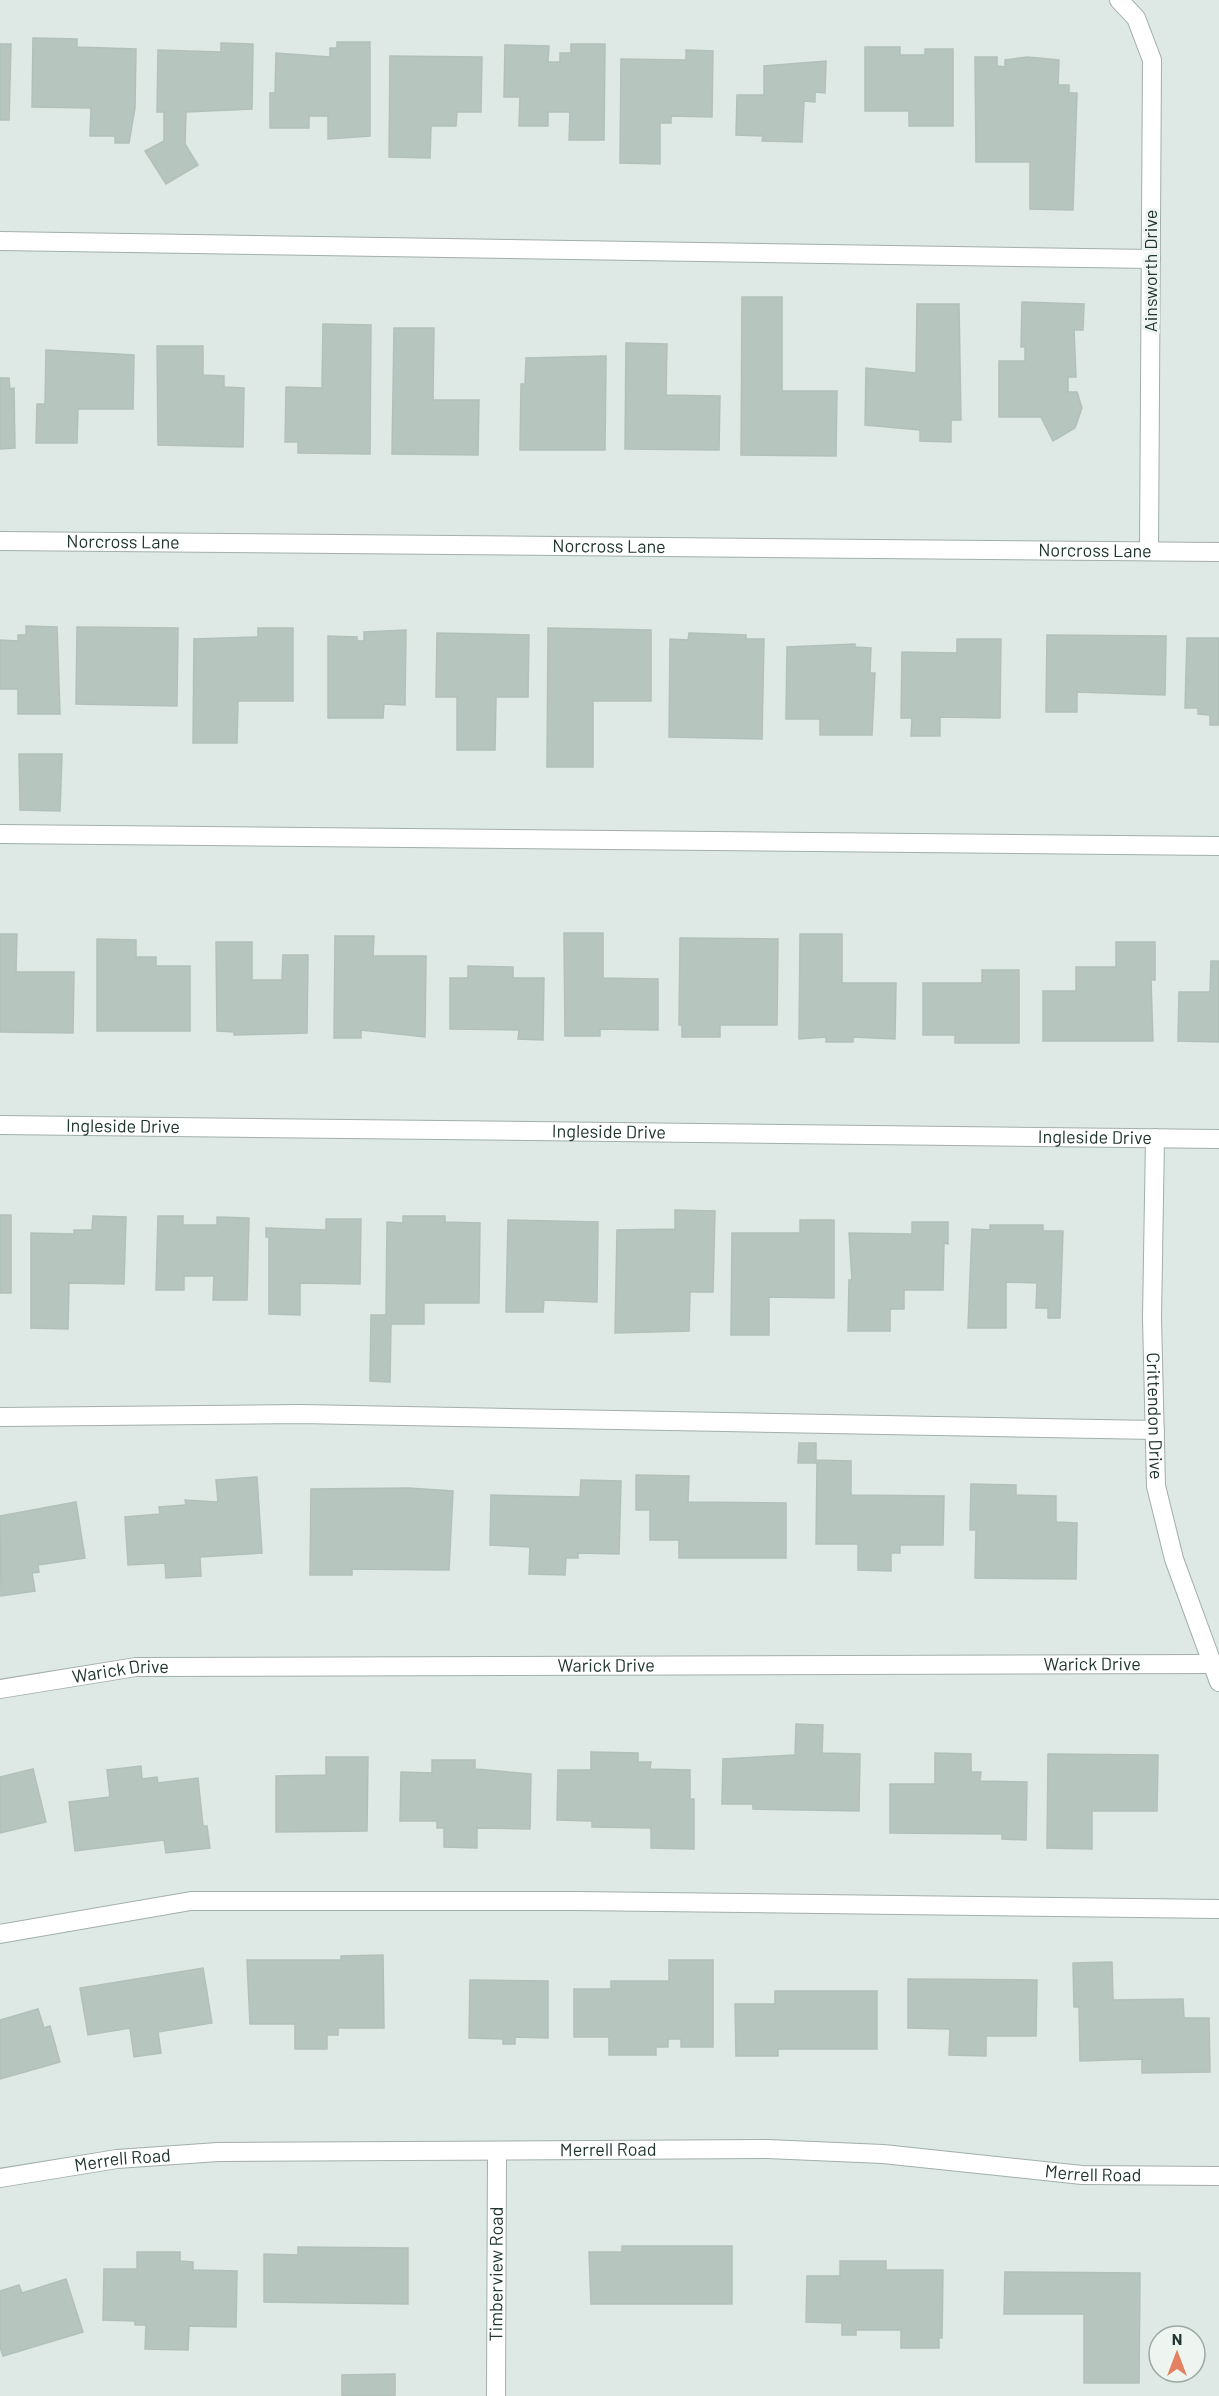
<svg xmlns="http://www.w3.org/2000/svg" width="1219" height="2396" font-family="Barlow,sans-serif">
	<rect width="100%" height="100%" fill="#dee8e4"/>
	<g fill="#b7c5bf" stroke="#b1c1ba" stroke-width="1.5">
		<path d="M33,38L77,39V47L136,49L135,108L129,143H115V136H90L91,108L32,107Z"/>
		<path d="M337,42H370V136L328,139V116H309V128H270V93H275L276,53L330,57V48H337Z"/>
		<path d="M221,43L253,44L252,109L186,112L185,144L198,165L166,184L145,151L164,141V112H157L158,50L221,52Z"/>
		<path d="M0,44H11L9,120H0Z"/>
		<path d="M571,44H605L604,140H569L570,112H548V126H519L520,97H504L505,45L549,46L548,62H560V53H571Z"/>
		<path d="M865,47H900V55H925V49H953V126H909V111H865Z"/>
		<path d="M686,50L713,51L712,117L671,116V123H660V164L620,163L621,59L686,60Z"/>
		<path d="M390,56L482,57L481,112H457L456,126H431L430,158L389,157Z"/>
		<path d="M975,57H997V66L1005,67V60L1027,57L1059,60L1058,85H1069V93H1077L1073,210L1030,209V162H976Z"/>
		<path d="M826,61L825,93L815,92V102L804,101L802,142L762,141L763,136L736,135L737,95H764V66Z"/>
		<path d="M742,297H782V391H837L836,456L741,455Z"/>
		<path d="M1022,302L1084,304L1083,330H1074L1076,377H1068V392H1077L1082,408L1075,428L1053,441L1041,417H999V361H1025V347H1021Z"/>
		<path d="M917,304H959L961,420H951V442L920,441V430L865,425L866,368L916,373Z"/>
		<path d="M323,324L371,325L370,454L298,453V442H285L286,387L322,388Z"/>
		<path d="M394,328H434L433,400H479L478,455L392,454Z"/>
		<path d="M626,343L667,344L666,395L720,396L719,450L625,449Z"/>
		<path d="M157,346H203V375L224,376V387L244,388L243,447L158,445Z"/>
		<path d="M46,350L134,355L133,409H78L77,443H36L37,404H45Z"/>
		<path d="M606,356L605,450H520L521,384H525L526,358Z"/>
		<path d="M0,378H9L10,389L14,388L15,448L0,449Z"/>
		<path d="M26,626L57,627L60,714H18V689H0V640L18,641V635H26Z"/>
		<path d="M77,627L178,628L177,706L76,704Z"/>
		<path d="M258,628H293V701H238L237,743H193L194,639L258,637Z"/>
		<path d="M548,628L651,630V701H593V767H547Z"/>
		<path d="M406,630L405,705L384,704L383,718H328V636L357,637V641H364V632Z"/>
		<path d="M437,633L529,635L528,697H496L495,750H457V697H436Z"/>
		<path d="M689,633L746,635V639H764L762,739L669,737L670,639L688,640Z"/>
		<path d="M1047,635L1166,636L1165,695L1077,692V712H1046Z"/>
		<path d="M1187,638H1219V725H1210V715L1198,714V708H1185Z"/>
		<path d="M957,639H1001L1000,718L940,717V736H911L912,718H901L902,652L957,653Z"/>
		<path d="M855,644V647L871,648L870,673H875L872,735H820V719H786L787,647Z"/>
		<path d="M19,754H62L60,811L20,810Z"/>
		<path d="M564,933H603V978L658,979V1030L600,1029V1036H565Z"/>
		<path d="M0,934H17L16,972H74L73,1033L0,1032Z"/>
		<path d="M800,934H842V983H896L895,1039L853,1037V1042H826V1037L799,1039Z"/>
		<path d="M335,936H374L373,956H426L425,1037L361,1030V1038H334Z"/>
		<path d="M680,938L778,939L777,1025H720V1037H682V1025H679Z"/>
		<path d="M97,939L136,940V957H156V966H190V1031H97Z"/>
		<path d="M216,942H252V980H282L283,955H308L307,1033L234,1035V1032L217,1031Z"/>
		<path d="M1116,942H1155V980H1151L1153,1041H1043V991H1076V967H1116Z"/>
		<path d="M1211,961H1219V1042L1178,1041L1179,992H1210Z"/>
		<path d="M468,966L513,967V978H544L543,1040L518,1039L519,1030L450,1029V978H468Z"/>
		<path d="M982,970H1019V1043H955V1035H923V983H982Z"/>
		<path d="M675,1210L715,1211L713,1292H690L689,1331L615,1333L617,1230L675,1229Z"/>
		<rect x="0" y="1215" width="11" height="78"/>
		<path d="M93,1216L126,1217L124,1284L69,1283L68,1329L31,1328V1233L74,1234V1230H92Z"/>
		<path d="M158,1216H183V1225H217V1217L249,1218L247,1300H213L214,1276H184V1290H156Z"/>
		<path d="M403,1216H445V1222L480,1223L479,1303H424V1324H391L390,1382L370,1381L371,1315H386L387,1222L403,1223Z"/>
		<path d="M326,1219H361L360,1284L300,1283V1315L269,1314V1237H266V1228L326,1230Z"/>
		<path d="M508,1220L598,1222L597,1302L544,1300L543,1312H506Z"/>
		<path d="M800,1220H834V1298L769,1297V1335H731L732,1233H800Z"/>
		<path d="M912,1222H948V1244L944,1243L943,1290H904V1309H890V1331H848L849,1280H852L849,1233L912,1234Z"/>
		<path d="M990,1225H1043V1231H1063L1060,1318H1048V1308H1036L1037,1283L1006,1282V1328H968L972,1229L990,1230Z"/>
		<path d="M799,1443H816V1460L851,1461V1495L944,1496L943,1545H900V1553H891V1571L858,1570V1544H816L817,1463H798Z"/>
		<path d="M636,1475L689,1476L688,1502L786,1503V1558H679V1540H650V1510H636Z"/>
		<path d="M257,1477L262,1553L200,1557L201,1576L166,1578L165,1563L128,1565L125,1517L160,1514L159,1507L186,1505L185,1500L218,1502L216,1480Z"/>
		<path d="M581,1480L621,1481L619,1554L578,1553V1558H566L565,1575L529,1574L530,1547L490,1545L491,1495L580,1497Z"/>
		<path d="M971,1484L1016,1485V1495L1056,1496V1522L1077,1523L1076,1579L975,1578L976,1530H970Z"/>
		<path d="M408,1488L453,1491L449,1570L352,1569V1575H310L311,1489Z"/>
		<path d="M76,1502L85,1558L38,1565L39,1572L32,1573L35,1591L1,1596L0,1516Z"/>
		<path d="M796,1724L823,1725L822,1753L860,1754L859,1811L753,1809V1804H722L723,1759L795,1755Z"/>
		<path d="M591,1752L638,1753V1762H651L650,1769L690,1770V1799H694V1849L651,1848V1828L592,1827V1821L557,1820L558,1770H591Z"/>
		<path d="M935,1753L971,1754V1772H981L980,1781L1027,1782L1026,1840L1002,1839V1834L890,1833V1784H935Z"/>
		<path d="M1048,1754L1158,1755L1157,1811H1092V1849L1047,1848Z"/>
		<path d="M326,1757H368L367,1831L276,1832V1776L326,1775Z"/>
		<path d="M432,1760H475V1769L531,1774L530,1829L477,1828V1848L444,1847V1828H437V1821H400L401,1772L432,1773Z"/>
		<path d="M141,1766L142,1779L157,1777L158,1783L198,1778L203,1826H207L210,1848L166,1853L164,1840L75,1851L69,1802L110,1797L107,1770Z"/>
		<path d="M33,1769L46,1822L0,1833V1777Z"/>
		<path d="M383,1955L384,2028H338V2035H327V2049H295V2024H250L247,1960H341V1956Z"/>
		<path d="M669,1960H713V2047H681V2039H668V2047H656V2055H609V2037H574V1989H611V1981H669Z"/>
		<path d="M1112,1962L1113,2000L1183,1999L1184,2018H1209L1210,2072L1142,2073V2059L1080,2061L1079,2007H1074L1073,1963Z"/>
		<path d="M203,1968L212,2023L158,2032L161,2053L134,2057L130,2028L88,2035L80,1988Z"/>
		<path d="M908,1979L1037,1980L1036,2036H986V2056L949,2055L950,2029L908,2028Z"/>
		<path d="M470,1980L548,1981V2038L515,2037V2044H503V2039L469,2038Z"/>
		<path d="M775,1991H877V2049H778V2056H736L735,2004H775Z"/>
		<path d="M38,2009L44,2028L50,2026L60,2062L0,2079V2020Z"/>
		<path d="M622,2246H732V2304H591L589,2252H622Z"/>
		<path d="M298,2247L408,2248V2304L264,2302V2254L298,2255Z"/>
		<path d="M137,2252H180V2261L193,2262V2270L237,2271L236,2327L189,2326L188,2350L145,2349L146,2325H135V2321L103,2320L104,2269H137Z"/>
		<path d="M840,2261H886V2270H943L942,2338H939V2348H901V2330H856V2335H842V2323L806,2322L807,2276H840Z"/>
		<path d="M1005,2272L1140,2273L1139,2383H1084V2314H1004Z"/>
		<path d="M66,2279L83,2332L3,2356L0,2347V2291L19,2285L22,2293Z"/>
		<path d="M395,2374V2396H342V2375Z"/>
	</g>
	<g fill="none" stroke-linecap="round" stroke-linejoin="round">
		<defs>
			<g id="minor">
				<path d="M1119,0L1136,18L1152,60L1149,551"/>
				<path d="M0,241L1151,259"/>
				<path id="s1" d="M0,541L1219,552"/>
				<path d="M0,834L1219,846"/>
				<path id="s2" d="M0,1125L1219,1139"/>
				<path id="s3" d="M1155,1138L1152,1318L1156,1486L1174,1559L1219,1682"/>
				<path d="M0,1417L300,1414L1155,1430"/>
				<path id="s4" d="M0,1689L136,1667L1214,1664"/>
				<path d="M0,1934L191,1901H576L1219,1909"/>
				<path id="s5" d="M0,2178L117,2159L218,2152L767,2149L883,2154L1082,2175L1219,2176"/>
				<path id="s6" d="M496,2396L497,2152"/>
			</g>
		</defs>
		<use href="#minor" stroke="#a2afaa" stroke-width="20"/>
		<use href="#minor" stroke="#fff" stroke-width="18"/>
	</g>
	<g text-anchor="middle" stroke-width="6" stroke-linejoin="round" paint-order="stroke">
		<g font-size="18" fill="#213630" stroke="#eef5f1">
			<text transform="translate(1151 271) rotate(-90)" y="6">Ainsworth Drive</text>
			<text dy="6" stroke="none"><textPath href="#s1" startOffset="123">Norcross Lane</textPath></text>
			<text dy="6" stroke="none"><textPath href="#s1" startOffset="609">Norcross Lane</textPath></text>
			<text dy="6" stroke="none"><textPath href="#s1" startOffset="1095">Norcross Lane</textPath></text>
			<text dy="6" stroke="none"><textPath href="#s2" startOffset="123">Ingleside Drive</textPath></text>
			<text dy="6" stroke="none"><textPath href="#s2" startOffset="609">Ingleside Drive</textPath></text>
			<text dy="6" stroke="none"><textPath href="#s2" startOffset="1095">Ingleside Drive</textPath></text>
			<text dy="6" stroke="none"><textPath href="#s3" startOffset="278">Crittendon Drive</textPath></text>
			<text dy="6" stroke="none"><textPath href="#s4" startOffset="608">Warick Drive</textPath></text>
			<text dy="6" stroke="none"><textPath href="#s4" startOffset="1094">Warick Drive</textPath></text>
			<text dy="6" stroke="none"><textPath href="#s4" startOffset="122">Warick Drive</textPath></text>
			<text dy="6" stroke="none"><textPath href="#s5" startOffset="610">Merrell Road</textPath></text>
			<text dy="6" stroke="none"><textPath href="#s5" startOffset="124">Merrell Road</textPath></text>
			<text dy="6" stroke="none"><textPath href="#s5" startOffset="1096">Merrell Road</textPath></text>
			<text dy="6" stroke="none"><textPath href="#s6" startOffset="122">Timberview Road</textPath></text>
		</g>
	</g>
	<g transform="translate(1177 2354)"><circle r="28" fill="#eef5f1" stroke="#9ca9a4" stroke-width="1.5"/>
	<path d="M0-4.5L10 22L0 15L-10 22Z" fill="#e38161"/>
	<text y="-9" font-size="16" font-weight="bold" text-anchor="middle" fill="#213630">N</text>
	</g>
</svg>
